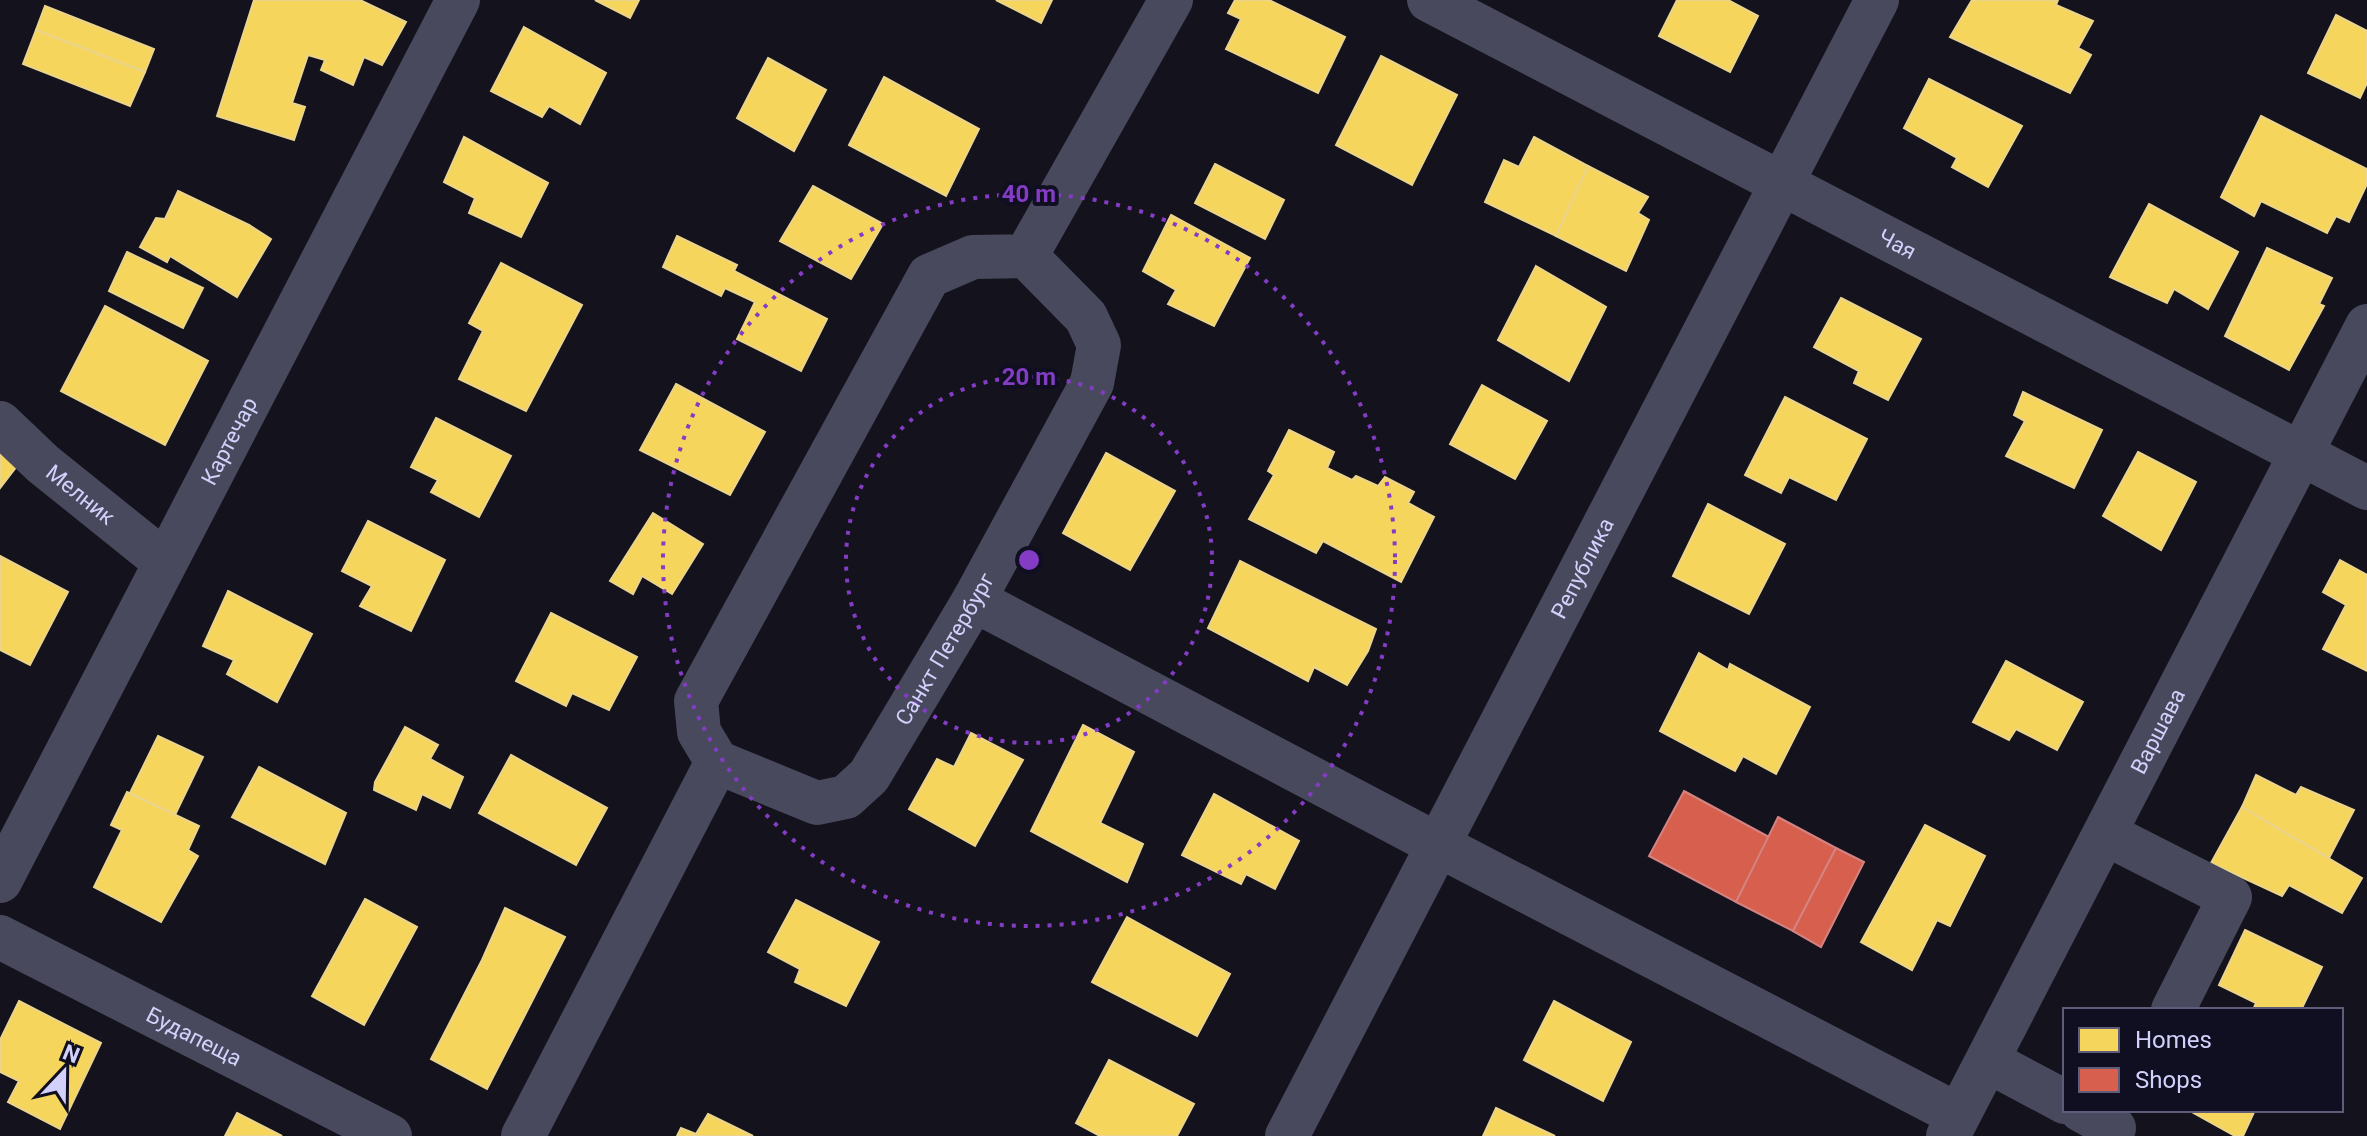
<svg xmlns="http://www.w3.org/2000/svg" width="2367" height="1136" font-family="Roboto,sans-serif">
	<rect width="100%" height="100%" fill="#14131d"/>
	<g fill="#f6d55c" stroke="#ebd48c" stroke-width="2">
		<path d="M254,0H360L406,22L382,65L364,57L353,85L321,70L325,60L308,55L292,103L305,107L294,140L217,116Z"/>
		<path d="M595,0H639L630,18Z"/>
		<path d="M996,0H1052L1041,23Z"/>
		<path d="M1235,0H1269L1345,37L1318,93L1226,49L1241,19L1228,13Z"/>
		<path d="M1677,0H1728L1758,16L1730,72L1659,36Z"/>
		<path d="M1972,0H2058L2056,5L2093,21L2078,48L2091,55L2070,93L1950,37Z"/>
		<path d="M45,6L154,49L145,72L36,30Z"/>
		<path d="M2336,15L2367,31V83L2360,98L2308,73Z"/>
		<path d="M524,27L606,73L580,124L549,106L542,117L491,91Z"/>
		<path d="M36,30L145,72L130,106L23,64Z"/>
		<path d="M1381,56L1457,95L1412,185L1336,145Z"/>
		<path d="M768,58L826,90L794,151L737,118Z"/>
		<path d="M884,77L979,129L946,196L849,145Z"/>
		<path d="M1929,79L2022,126L1988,187L1952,167L1957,158L1904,128Z"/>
		<path d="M2261,116L2367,169V184L2349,222L2336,216L2327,233L2261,201L2254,216L2221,197Z"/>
		<path d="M464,137L548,183L521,237L469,213L475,198L444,182Z"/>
		<path d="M1534,137L1588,166L1556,236L1485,202L1504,160L1519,167Z"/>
		<path d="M1215,164L1284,200L1265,239L1195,203Z"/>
		<path d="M1588,166L1648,197L1638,213L1649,220L1626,271L1556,236Z"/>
		<path d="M813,186L883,224L851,279L780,241Z"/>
		<path d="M178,191L249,225L271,239L237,297L170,256L167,262L140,247L156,218L165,219Z"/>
		<path d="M2149,204L2238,252L2208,309L2174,289L2167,303L2110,277Z"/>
		<path d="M1171,215L1250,258L1214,326L1168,304L1176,290L1143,271Z"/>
		<path d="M677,236L737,265L734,271L827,319L801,371L737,339L755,302L725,288L721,296L663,267Z"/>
		<path d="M2267,248L2332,278L2319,304L2324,306L2289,370L2225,336Z"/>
		<path d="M127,252L203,288L183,328L109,291Z"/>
		<path d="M501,263L582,305L526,411L459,379L483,331L469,323Z"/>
		<path d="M1536,266L1606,307L1569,381L1498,340Z"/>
		<path d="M1841,298L1921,339L1888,400L1854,383L1859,371L1814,347Z"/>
		<path d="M105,306L208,361L165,445L61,391Z"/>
		<path d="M676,384L765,432L730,495L640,450Z"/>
		<path d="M1482,385L1547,421L1515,479L1450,444Z"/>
		<path d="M2023,392L2102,430L2074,488L2006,456L2025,421L2014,415Z"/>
		<path d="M1785,397L1867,439L1836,500L1789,477L1781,493L1745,475Z"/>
		<path d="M436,418L511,456L479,517L431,492L438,480L411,467Z"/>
		<path d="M1289,430L1334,452L1327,468L1352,480L1356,476L1378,486L1385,477L1414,492L1408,503L1434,517L1401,582L1323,541L1316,553L1249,519L1274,475L1268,471Z"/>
		<path d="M2138,452L2196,482L2161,550L2103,516Z"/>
		<path d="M0,453L17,466L0,488Z"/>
		<path d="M1106,453L1175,491L1130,570L1063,533Z"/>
		<path d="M1708,504L1785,544L1749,614L1673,576Z"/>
		<path d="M653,513L703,544L672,594L642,576L633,594L610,581Z"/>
		<path d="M368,521L445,560L411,631L360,606L372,586L342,571Z"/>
		<path d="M0,556L68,592L30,665L0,650Z"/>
		<path d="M2340,560L2367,575V671L2323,649L2346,605L2323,592Z"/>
		<path d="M1240,561L1376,629L1368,651L1347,685L1314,667L1308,681L1208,628Z"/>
		<path d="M228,591L312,634L277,702L227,674L234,660L203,646Z"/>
		<path d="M551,613L637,657L609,710L572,693L566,706L516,681Z"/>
		<path d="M1699,653L1728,670L1730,664L1810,707L1776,774L1743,756L1735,771L1660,731Z"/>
		<path d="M2006,661L2083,702L2057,750L2016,729L2009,740L1973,722Z"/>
		<path d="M1083,725L1134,752L1100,823L1143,844L1127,882L1031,831Z"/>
		<path d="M405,727L438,745L430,759L463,777L450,808L422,794L416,810L374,790L375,782Z"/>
		<path d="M971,733L1023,760L975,846L909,809L937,759L954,767Z"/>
		<path d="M158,736L203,757L175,815L130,793Z"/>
		<path d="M511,755L607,808L576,865L479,813Z"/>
		<path d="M259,767L346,813L325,864L232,817Z"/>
		<path d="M2256,775L2296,795L2301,787L2354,810L2329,858L2242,807Z"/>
		<path d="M127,792L199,826L188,850L198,856L161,922L94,887L122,830L111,825Z"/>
		<path d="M1214,794L1299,841L1275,889L1246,874L1241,884L1182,855Z"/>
		<path d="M2242,807L2362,878L2342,913L2289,885L2282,896L2211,863Z"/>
		<path d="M1925,825L1985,856L1950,926L1937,920L1912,970L1861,942Z"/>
		<path d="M365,899L417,927L364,1025L312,996Z"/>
		<path d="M796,900L879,942L846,1006L795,982L800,969L768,952Z"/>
		<path d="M505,908L565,937L487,1089L431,1059L482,960Z"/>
		<path d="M1127,917L1230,974L1197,1036L1092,982Z"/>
		<path d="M2245,930L2322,967L2301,1010H2253L2256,1003L2219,985Z"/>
		<path d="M19,1001L101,1043L60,1129L8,1102L19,1081L0,1072V1040Z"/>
		<path d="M1554,1001L1631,1042L1603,1101L1524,1060Z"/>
		<path d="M1109,1060L1194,1104L1177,1136H1100L1076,1123Z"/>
		<path d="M1496,1108L1555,1136H1483Z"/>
		<path d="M2193,1110H2255L2243,1136H2235L2192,1112Z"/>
		<path d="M237,1113L282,1136H225Z"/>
		<path d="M708,1114L753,1136H677L681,1128L696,1134Z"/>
	</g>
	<g fill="#d6604d" stroke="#d58282" stroke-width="2">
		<path d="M1684,791L1769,837L1736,902L1649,856Z"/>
		<path d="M1778,817L1836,848L1793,931L1736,902Z"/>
		<path d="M1836,848L1864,862L1821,947L1793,931Z"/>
	</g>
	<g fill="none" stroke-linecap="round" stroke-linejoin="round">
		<g stroke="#48495d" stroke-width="44">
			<path id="s1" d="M1429,0L2367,488"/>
			<path id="s2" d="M0,423L43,464L165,562"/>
			<path d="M974,600L1438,845L1958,1115"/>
			<path d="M717,762L699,732L696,701L929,276L973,257L1026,256L1171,0"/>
			<path d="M2106,834L2230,897L2173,1010"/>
			<path id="s3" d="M0,881L458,0"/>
			<path id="s4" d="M0,937L390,1136"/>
			<path d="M1988,1061L2065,1102"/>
			<path d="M2081,1110L2114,1128"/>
			<path id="s5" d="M523,1136L717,762L817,803L846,797L869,776L974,600L1092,383L1099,345L1086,317L1026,256"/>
			<path id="s6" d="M1287,1136L1877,0"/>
			<path id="s7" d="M1948,1136L2367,326"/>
		</g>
	</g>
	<g fill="none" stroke="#843cc5" stroke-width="4" stroke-dasharray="4 8">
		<circle cx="1029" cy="560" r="183"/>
		<circle cx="1029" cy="560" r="366"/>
	</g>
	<g text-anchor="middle" stroke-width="8" stroke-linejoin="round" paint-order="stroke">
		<g font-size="22" fill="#d2d1fc" stroke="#100f21">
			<text dy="8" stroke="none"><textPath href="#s1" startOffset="528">Чая</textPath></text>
			<text dy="8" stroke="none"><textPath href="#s3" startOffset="496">Картечар</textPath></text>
			<text dy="8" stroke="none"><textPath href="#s2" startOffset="108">Мелник</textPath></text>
			<text dy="8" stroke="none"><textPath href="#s6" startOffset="640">Република</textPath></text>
			<text dy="8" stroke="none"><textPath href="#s5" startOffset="738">Санкт Петербург</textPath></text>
			<text dy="8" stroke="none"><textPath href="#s7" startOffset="456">Варшава</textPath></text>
			<text dy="8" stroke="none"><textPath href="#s4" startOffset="218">Будапеща</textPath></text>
		</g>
	</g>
	<circle cx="1029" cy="560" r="12" fill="#843cc5" stroke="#100f21" stroke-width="4"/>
	<g font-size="24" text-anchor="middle" font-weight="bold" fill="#843cc5" stroke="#100f21" stroke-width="8" stroke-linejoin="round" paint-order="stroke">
		<text x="1029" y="202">40 m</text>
		<text x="1029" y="385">20 m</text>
	</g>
	<rect x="2063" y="1008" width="280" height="104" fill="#100f21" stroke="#5e5d79" stroke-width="2"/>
	<rect x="2079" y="1028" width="40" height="24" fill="#f6d55c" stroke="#5e5d79" stroke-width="2"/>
	<text x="2135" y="1048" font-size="24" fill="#d2d1fc">Homes</text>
	<rect x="2079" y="1068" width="40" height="24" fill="#d6604d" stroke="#5e5d79" stroke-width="2"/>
	<text x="2135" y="1088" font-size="24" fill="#d2d1fc">Shops</text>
	<g transform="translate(64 1072) rotate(22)" stroke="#100f21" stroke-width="6" paint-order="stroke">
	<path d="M0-6L14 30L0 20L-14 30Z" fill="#d2d1fc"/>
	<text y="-12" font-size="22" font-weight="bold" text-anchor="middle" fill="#d2d1fc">N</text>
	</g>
</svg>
